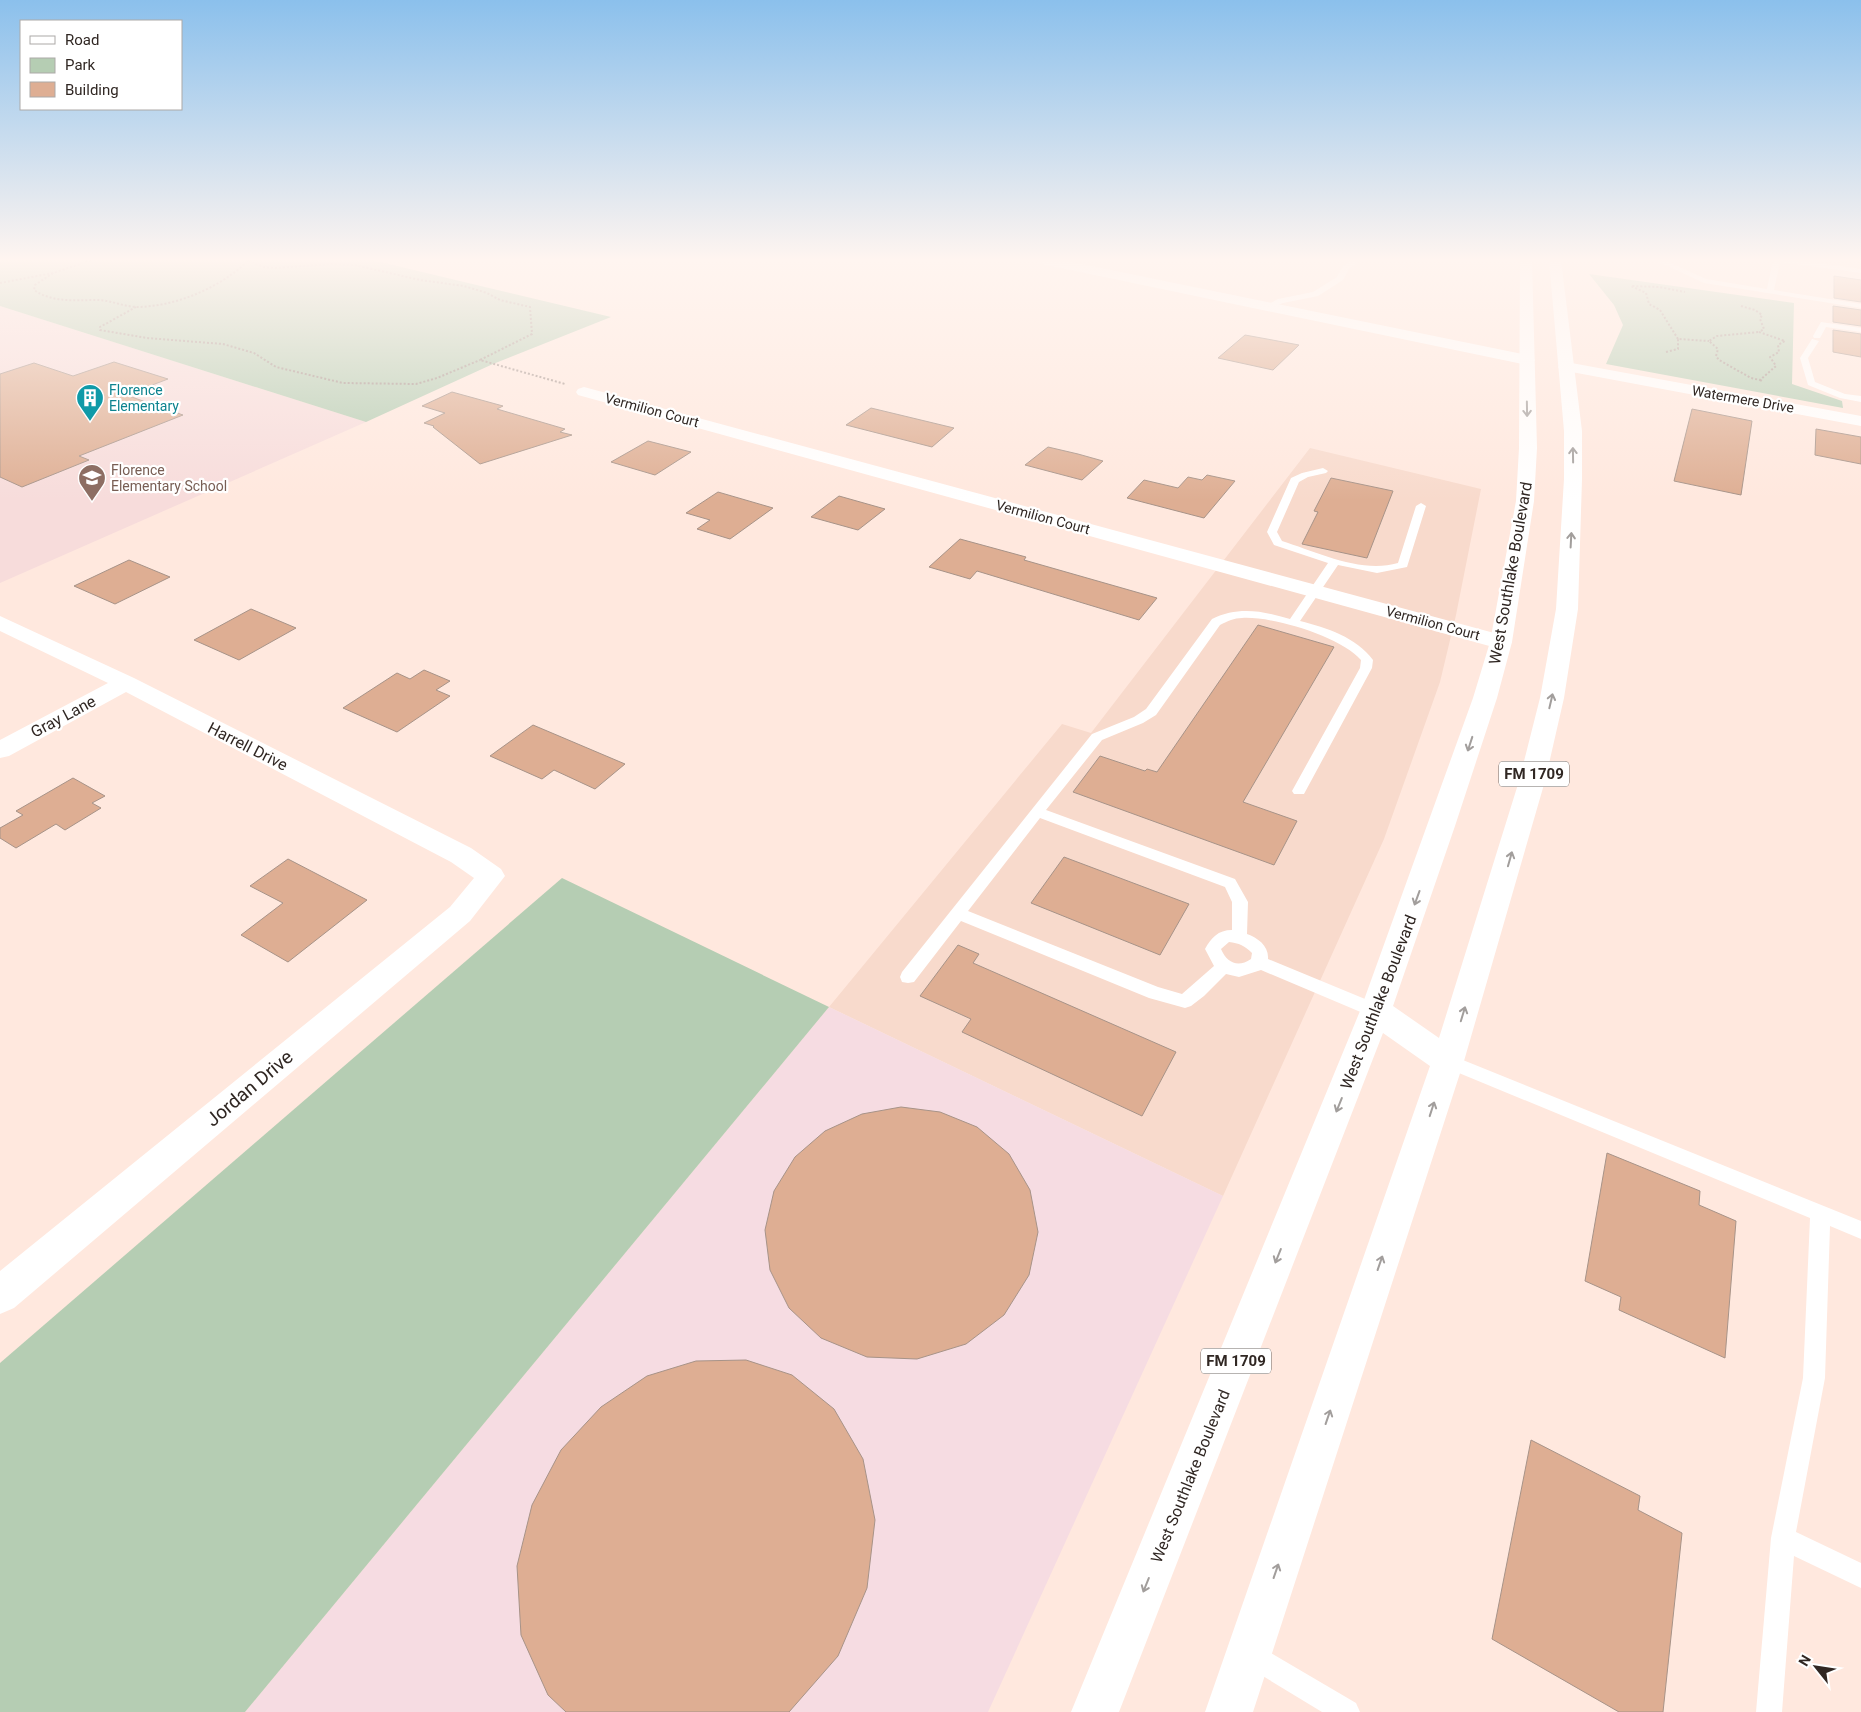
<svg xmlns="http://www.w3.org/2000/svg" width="1861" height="1712" font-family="Roboto,sans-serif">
	<rect width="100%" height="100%" fill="#ffe8de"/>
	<path fill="#f8dacc" d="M1310,448L1481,489L1456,615L1440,682L1384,839L1223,1196L829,1007L1062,724L1091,733Z"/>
	<path fill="#f6dce2" d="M829,1007L1223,1196L988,1712H245Z"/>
	<path fill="#f7dcdb" d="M0,306L366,422L0,583Z"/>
	<g fill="#b5cdb3">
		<path d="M0,260H372L611,317L493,364L366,422L0,306Z"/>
		<path d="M1589,274L1794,303L1792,384L1842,401L1843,408L1606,364L1623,325L1614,305Z"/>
		<path d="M562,878L829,1007L245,1712H0V1363Z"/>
	</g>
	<g fill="#deae93" stroke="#a79388">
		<path d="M1834,276L1861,280V302L1834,298Z"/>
		<path d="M1833,306L1861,310V326L1833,322Z"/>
		<path d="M1833,330L1861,334V357L1833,352Z"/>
		<path d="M1245,335L1267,339L1299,345L1273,370L1218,358Z"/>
		<path d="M114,362L168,379L126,395L183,415L79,456L89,460L22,487L0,477V374L34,363L73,376Z"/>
		<path d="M452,392L503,406L497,409L565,429L560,432L572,435L480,464L433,427L434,426L424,423L445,413L422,406Z"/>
		<path d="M871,408L954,428L932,447L846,425Z"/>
		<path d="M1692,409L1752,421L1741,495L1674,481Z"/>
		<path d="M1816,429L1861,437V464L1815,455Z"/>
		<path d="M648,441L691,452L655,475L611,462Z"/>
		<path d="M1048,447L1078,454L1103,461L1082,480L1025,465Z"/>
		<path d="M1207,475L1235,481L1204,518L1127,498L1144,480L1178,488L1188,477L1202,480Z"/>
		<path d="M1331,478L1393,491L1367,558L1302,544L1318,512L1314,511Z"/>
		<path d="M718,492L773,508L730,539L697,529L710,520L686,513Z"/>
		<path d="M839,496L885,509L858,530L811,517Z"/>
		<path d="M960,539L1026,557L1024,560L1157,598L1139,620L977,571L970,579L929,567Z"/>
		<path d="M129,560L170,577L115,604L74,586Z"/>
		<path d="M251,609L296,628L239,660L194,640Z"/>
		<path d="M1258,625L1334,647L1243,802L1297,821L1274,865L1073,792L1100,756L1145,771L1147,769L1157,772Z"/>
		<path d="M424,670L450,681L436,690L450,696L397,732L343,708L397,673L410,679Z"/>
		<path d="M533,725L625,764L595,789L554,770L542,779L490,756Z"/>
		<path d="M73,778L105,796L92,803L101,808L65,830L56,824L16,848L0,838V828L23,815L16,811Z"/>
		<path d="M1064,857L1189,904L1160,955L1031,903Z"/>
		<path d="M288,859L367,900L288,962L241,935L283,903L250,886Z"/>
		<path d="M958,945L979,954L973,963L1176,1052L1142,1116L962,1032L971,1019L920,996Z"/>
		<path d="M901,1107L940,1112L977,1127L1009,1154L1030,1190L1038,1232L1029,1275L1004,1315L966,1344L917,1359L867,1357L821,1338L789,1308L770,1270L765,1230L774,1191L795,1157L825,1131L862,1114Z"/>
		<path d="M1607,1153L1700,1191L1699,1205L1736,1221L1725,1358L1619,1310L1621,1297L1585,1281Z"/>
		<path d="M746,1360L792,1375L834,1409L863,1459L875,1520L867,1588L838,1656L789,1712H566L548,1695L521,1635L517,1566L532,1505L561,1450L601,1407L647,1376L696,1361Z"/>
		<path d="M1531,1440L1640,1496L1638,1510L1682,1533L1663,1712H1619L1492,1639Z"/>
	</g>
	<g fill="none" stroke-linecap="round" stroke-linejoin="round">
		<g stroke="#a6958e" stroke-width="2" stroke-dasharray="2 2" stroke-linecap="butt">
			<path d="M248,261L264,267L275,268L331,264L355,265L420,280L464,286L487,293L500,300L530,307L532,334L480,360L565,384"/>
			<path d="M53,273L35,285L34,290C53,303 75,300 97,300C111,300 124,307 138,307C178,306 221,287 249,260"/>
			<path d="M0,283L53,273L92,260"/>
			<path d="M1741,306L1755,310L1762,315L1760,319L1764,329L1759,332"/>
			<path d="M136,307L100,327V330L147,338L223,344L254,353L276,367L343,383L416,384L437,378L480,360"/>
			<path d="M1759,332L1785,341L1778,345L1779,352L1770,357L1776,366L1760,380L1751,378L1719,360L1716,356L1718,349L1709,341L1717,336Z"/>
			<path d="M1678,339L1660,310L1649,304L1646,293L1631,286L1659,287L1685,292"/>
			<path d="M1666,352L1678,349V339L1709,341"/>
			<path d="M1760,380L1762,381"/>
		</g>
		<g fill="#fff" fill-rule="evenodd">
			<path d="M1352,260H1360L1349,269L1343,280L1318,296L1283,303L1268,309L1264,307L1278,299L1313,292L1337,277L1343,266Z"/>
			<path d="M1655,260H1664L1706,279L1767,289L1773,260H1796L1861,269V273L1780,262L1774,290L1861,304V308L1704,283Z"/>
			<path d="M1821,322L1861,328V332L1826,327L1820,338H1814L1813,336Z"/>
			<path d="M1812,339L1819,341L1808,358L1815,382L1845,394L1861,396V402L1840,398L1808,385L1800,358Z"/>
			<path d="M1323,468L1328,471L1326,473L1308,477L1299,482L1277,532L1282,541C1317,552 1361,574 1398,563L1416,506L1421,503L1426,506L1407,567L1377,573L1338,565L1300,621C1327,628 1356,637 1373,660L1372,668L1304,794H1294L1292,791L1360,668L1361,660C1341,637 1273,616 1242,618C1234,618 1228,621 1220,625L1156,715L1143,723L1102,740L1046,810L1235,879L1248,902L1247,934C1258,938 1269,946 1268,959L1382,1006L1385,1011L1382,1016L1376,1018L1370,1016L1261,970L1239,977L1226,974L1204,996L1191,1006L1185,1008L1149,998L961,921L914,982L908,983L902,982L900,977L902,972L1092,734L1134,717L1146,709L1212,619C1238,606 1263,611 1290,619L1328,563L1274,545L1267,532L1291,478L1302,473ZM1040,818L1225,887L1232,902V930C1218,930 1211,938 1205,949L1214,966L1182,994L1158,987L968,911ZM1229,942C1239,943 1245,946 1252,953L1251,959C1238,968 1227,963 1221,949Z"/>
			<path d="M1448,1054L1861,1221V1239L1830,1226L1825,1378L1796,1532L1861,1563V1588L1794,1556L1782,1712H1756L1771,1538L1803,1378L1810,1218L1442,1066L1439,1061L1442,1056Z"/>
			<path d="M1252,1642L1356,1703L1360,1712H1322L1243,1664L1239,1655L1243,1646Z"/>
		</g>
		<g fill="#fff" fill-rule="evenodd">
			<path d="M1036,260H1062L1527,355L1532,357L1535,360L1532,363L1527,365L1042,264Z"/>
			<path d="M1566,362L1861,416V426L1561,370L1558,367L1561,364Z"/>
			<path d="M584,387L1509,637L1512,642L1509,647L1501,649L1493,647L578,395L576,392L578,389Z"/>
			<path d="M0,616L134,678L471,848L501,869L505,876L470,921L14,1308L0,1314V1271L450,907L474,878L451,862L126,692L9,756L0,758V740L108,683L0,631Z"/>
		</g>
		<path fill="#fff" fill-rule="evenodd" d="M1520,260H1532L1537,448L1534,501L1512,642L1497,698L1455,826L1393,1006L1439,1038L1519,781L1540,698L1556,609L1564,479V431L1549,260H1561L1582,431V479L1578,609L1564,698L1545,781L1464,1061L1253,1712H1205L1430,1066L1383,1033L1119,1712H1071L1360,1011L1473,698L1490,642L1516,501L1519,448Z"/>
	</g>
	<defs><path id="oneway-shaft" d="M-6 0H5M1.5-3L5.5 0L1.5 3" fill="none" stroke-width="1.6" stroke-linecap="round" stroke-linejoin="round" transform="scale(1.25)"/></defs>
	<g stroke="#a29e9c">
		<use href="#oneway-shaft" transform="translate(1527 409) rotate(89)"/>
		<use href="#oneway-shaft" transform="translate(1573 455) rotate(-91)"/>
		<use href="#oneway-shaft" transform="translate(1571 540) rotate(-87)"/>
		<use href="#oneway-shaft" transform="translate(1551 701) rotate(-77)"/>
		<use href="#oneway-shaft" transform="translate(1470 744) rotate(108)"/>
		<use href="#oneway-shaft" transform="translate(1510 859) rotate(-74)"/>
		<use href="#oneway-shaft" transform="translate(1417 898) rotate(110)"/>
		<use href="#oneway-shaft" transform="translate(1463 1014) rotate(-73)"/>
		<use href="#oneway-shaft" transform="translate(1339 1105) rotate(112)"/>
		<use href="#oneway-shaft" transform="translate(1432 1109) rotate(-72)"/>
		<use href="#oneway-shaft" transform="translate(1278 1256) rotate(112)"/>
		<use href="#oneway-shaft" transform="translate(1380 1263) rotate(-71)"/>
		<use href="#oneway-shaft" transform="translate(1328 1417) rotate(-71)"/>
		<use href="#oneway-shaft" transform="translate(1276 1571) rotate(-71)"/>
		<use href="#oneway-shaft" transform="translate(1146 1585) rotate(112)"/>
	</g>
	<linearGradient id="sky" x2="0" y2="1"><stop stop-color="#8bc0ec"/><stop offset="0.52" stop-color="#fff5f0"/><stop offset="1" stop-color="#fff5f0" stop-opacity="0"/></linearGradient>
	<rect width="1861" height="500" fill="url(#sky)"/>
	<defs>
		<symbol id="building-pin" viewBox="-11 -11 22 30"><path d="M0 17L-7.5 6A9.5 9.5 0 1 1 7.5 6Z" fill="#0f9aa8" stroke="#fff"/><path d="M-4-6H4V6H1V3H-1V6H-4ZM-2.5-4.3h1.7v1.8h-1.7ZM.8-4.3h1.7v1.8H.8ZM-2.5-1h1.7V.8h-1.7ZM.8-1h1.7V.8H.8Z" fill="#fff"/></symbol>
		<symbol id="school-pin" viewBox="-11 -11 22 30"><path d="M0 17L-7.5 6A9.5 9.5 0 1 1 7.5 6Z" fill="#8d6e63" stroke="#fff"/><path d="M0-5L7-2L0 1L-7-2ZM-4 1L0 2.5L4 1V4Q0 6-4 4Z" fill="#fff"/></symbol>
	</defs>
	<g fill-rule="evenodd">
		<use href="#building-pin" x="74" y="382" width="32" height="43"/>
		<use href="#school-pin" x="76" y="462" width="32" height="43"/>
	</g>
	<g text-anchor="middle" stroke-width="4.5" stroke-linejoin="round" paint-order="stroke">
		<g font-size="14" fill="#0d838f" stroke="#fff" text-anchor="start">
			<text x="109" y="395">Florence<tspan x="109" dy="16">Elementary</tspan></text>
		</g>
		<g font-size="14" fill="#302723" stroke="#fff">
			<text transform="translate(1743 399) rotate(10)" y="5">Watermere Drive</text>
			<text transform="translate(652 410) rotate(15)" y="5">Vermilion Court</text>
			<text transform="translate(1043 517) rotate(15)" y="5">Vermilion Court</text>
			<text transform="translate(1433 623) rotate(15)" y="5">Vermilion Court</text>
		</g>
		<g font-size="14" fill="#785e54" stroke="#fff" text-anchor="start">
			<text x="111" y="475">Florence<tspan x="111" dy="16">Elementary School</tspan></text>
		</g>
		<g fill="#fff" stroke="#6e6865" stroke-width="1">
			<rect x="1499" y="761.5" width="70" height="25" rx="4"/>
			<rect x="1201" y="1348.5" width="70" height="25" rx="4"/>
		</g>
		<g font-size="15" font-weight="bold" fill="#302723">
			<text x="1534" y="779">FM 1709</text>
			<text x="1236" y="1366">FM 1709</text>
		</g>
		<g font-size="16" fill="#302723" stroke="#fff">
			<text transform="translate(1510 573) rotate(-80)" y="6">West Southlake Boulevard</text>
			<text transform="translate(63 716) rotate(-28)" y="6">Gray Lane</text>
			<text transform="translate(248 746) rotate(27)" y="6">Harrell Drive</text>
			<text transform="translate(1378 1002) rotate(-69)" y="6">West Southlake Boulevard</text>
			<text transform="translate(1190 1476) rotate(-68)" y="6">West Southlake Boulevard</text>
		</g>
		<g font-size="19" fill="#302723" stroke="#fff">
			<text transform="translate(249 1088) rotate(-40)" y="7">Jordan Drive</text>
		</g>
	</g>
	<rect x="20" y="20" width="162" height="90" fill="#ffffff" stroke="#aca9a7"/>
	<rect x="30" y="36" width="25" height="8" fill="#ffffff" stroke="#aca9a7"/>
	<text x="65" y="45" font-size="15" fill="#302723">Road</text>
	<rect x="30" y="58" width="25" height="15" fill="#b5cdb3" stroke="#aca9a7"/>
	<text x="65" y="70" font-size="15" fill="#302723">Park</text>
	<rect x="30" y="82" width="25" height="15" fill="#deae93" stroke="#aca9a7"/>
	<text x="65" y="95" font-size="15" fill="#302723">Building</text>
	<g transform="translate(1816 1667) rotate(300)" stroke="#ffffff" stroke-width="4" paint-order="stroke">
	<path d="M0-4L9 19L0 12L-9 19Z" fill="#302723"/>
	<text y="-8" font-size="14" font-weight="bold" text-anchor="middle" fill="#302723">N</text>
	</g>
</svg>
